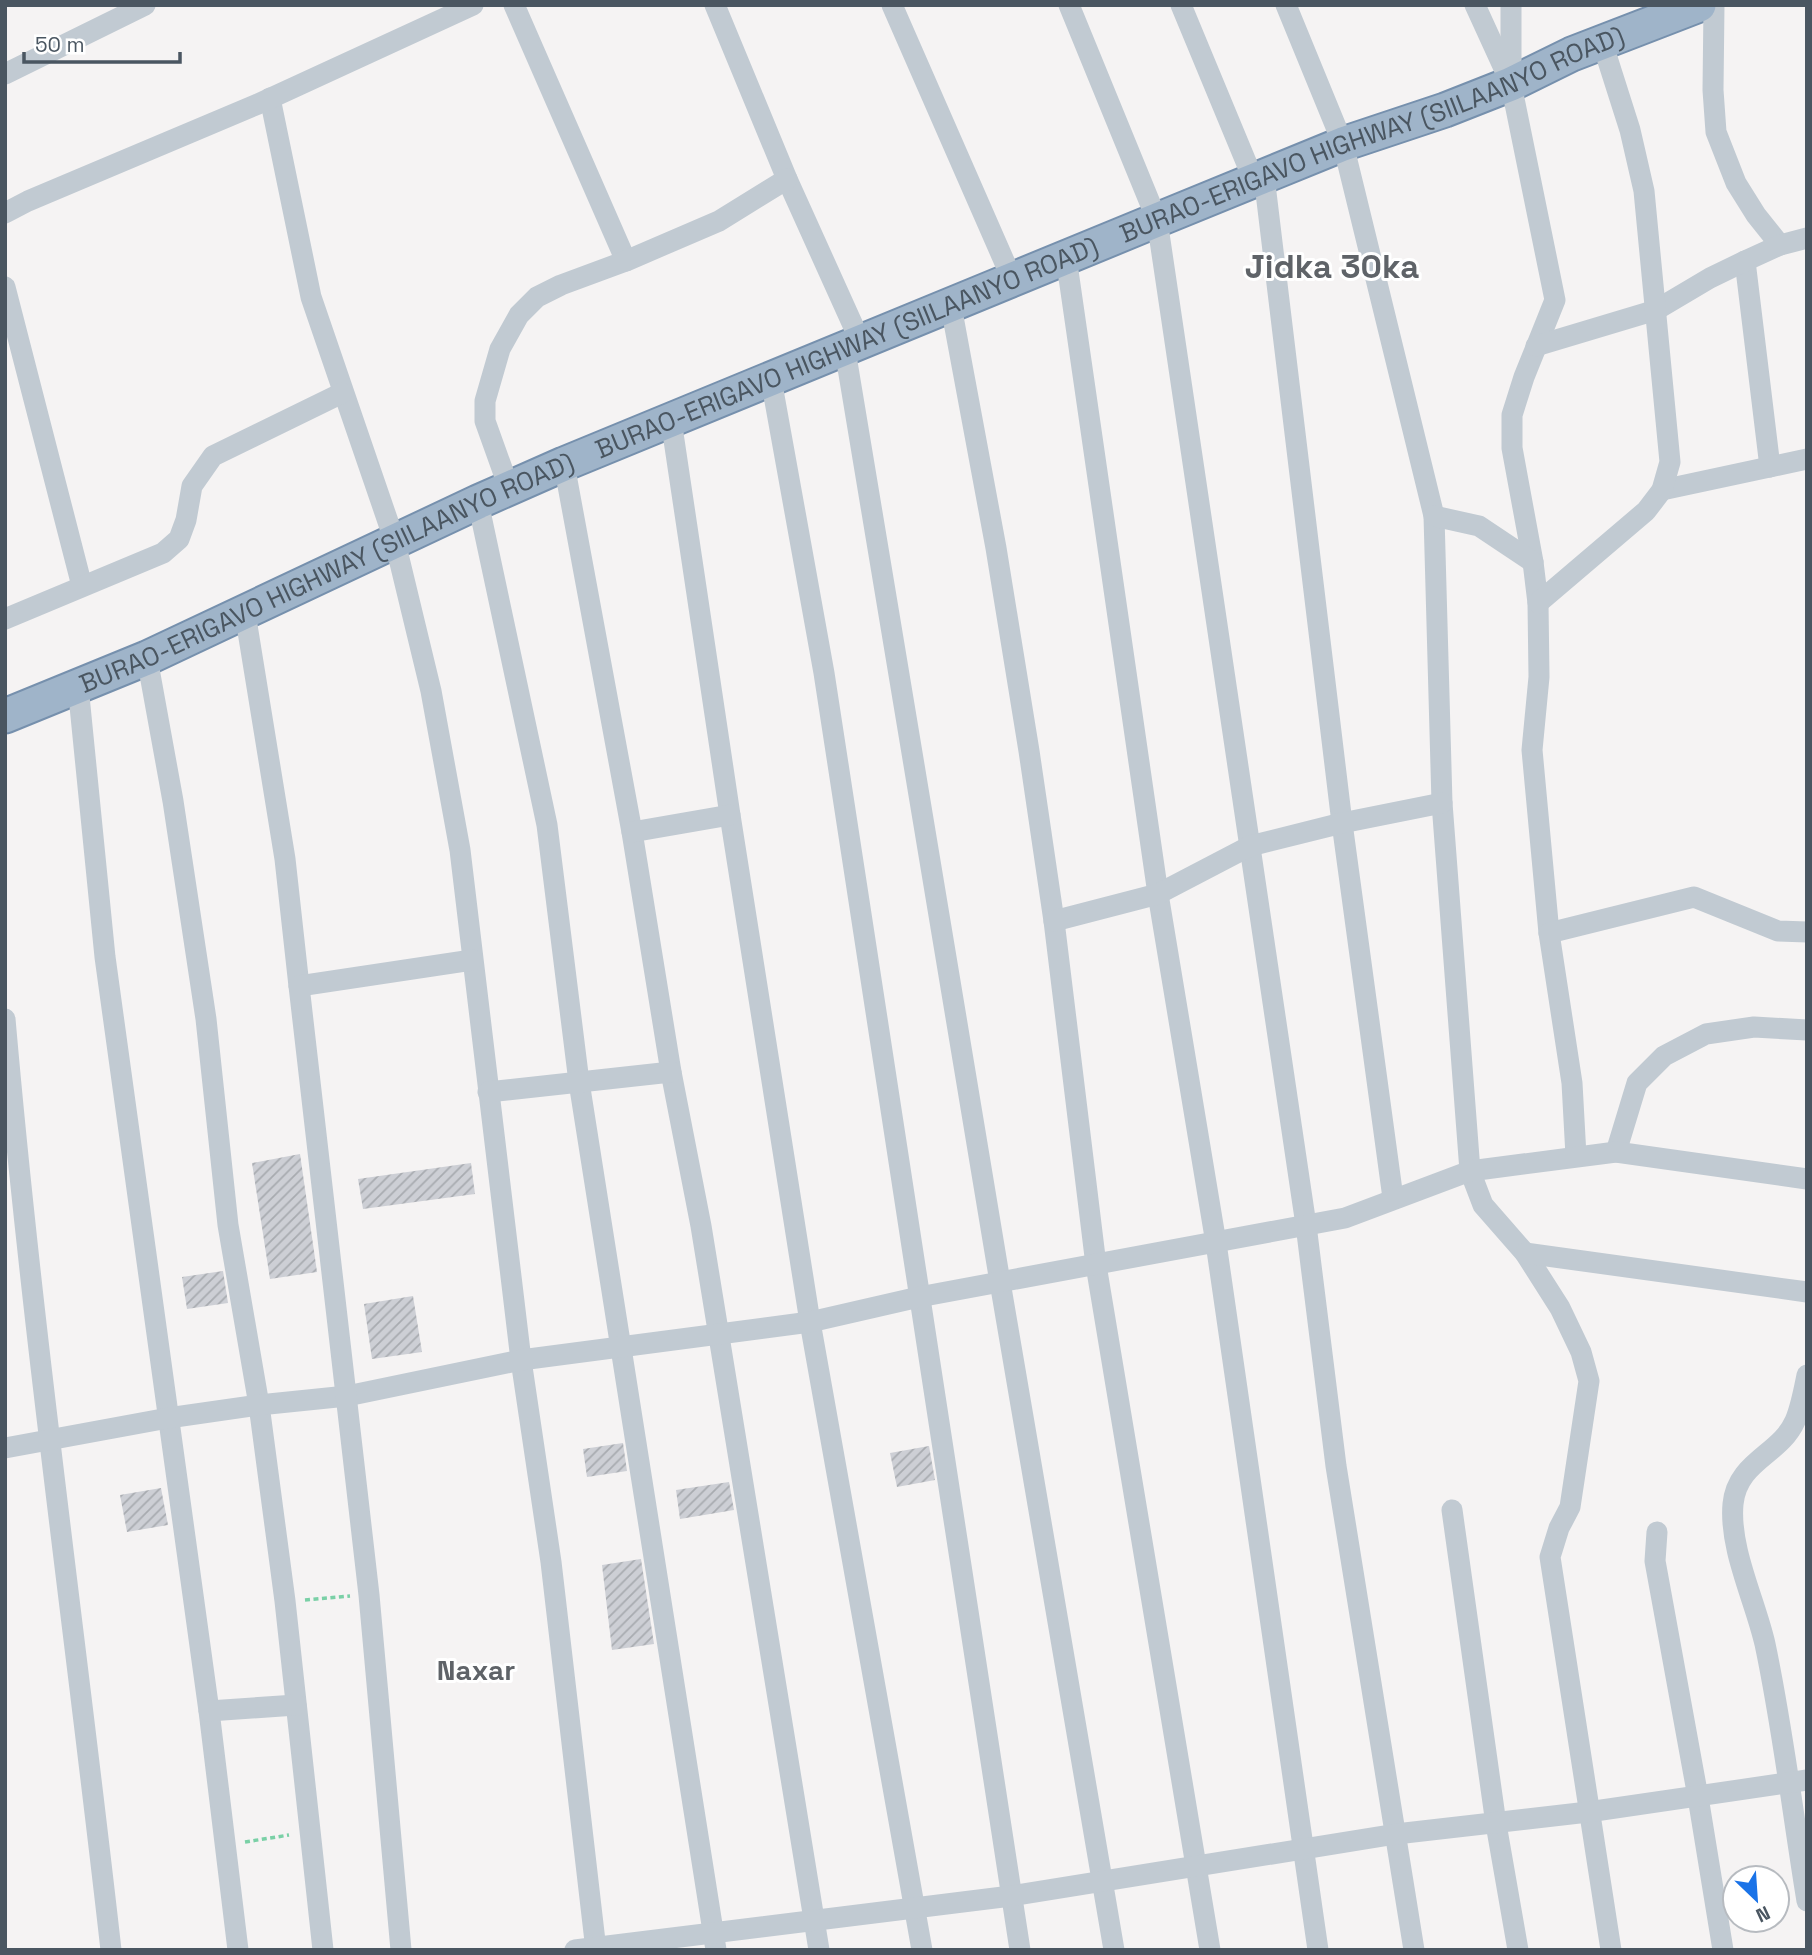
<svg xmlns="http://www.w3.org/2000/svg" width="1812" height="1955" font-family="'Space Grotesk',sans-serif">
	<defs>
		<pattern id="building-hatch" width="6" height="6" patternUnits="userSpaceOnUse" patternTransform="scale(1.75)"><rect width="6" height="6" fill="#cdcfd5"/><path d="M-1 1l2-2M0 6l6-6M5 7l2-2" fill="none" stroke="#a8abb0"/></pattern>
	</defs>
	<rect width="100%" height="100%" fill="#f5f3f3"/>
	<g fill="url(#building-hatch)">
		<path d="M300,1154L317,1272L270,1279L252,1163Z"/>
		<path d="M471,1163L475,1194L363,1209L358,1179Z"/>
		<path d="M223,1271L228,1303L187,1309L182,1277Z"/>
		<path d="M413,1296L422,1352L372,1359L364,1304Z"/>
		<path d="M623,1443L627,1471L587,1477L583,1449Z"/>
		<path d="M929,1446L935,1480L897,1487L890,1453Z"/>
		<path d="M729,1482L734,1510L680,1519L676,1490Z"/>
		<path d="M161,1488L168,1525L127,1532L120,1495Z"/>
		<path d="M641,1559L654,1644L612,1650L602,1565Z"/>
	</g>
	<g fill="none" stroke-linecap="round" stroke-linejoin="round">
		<defs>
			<g id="trunk">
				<path id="s1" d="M5,716L147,658L478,502L564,464L1157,220L1343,144L1445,110L1511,84L1572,54L1699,5"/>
			</g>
		</defs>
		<use href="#trunk" stroke="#7690ad" stroke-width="37"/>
		<g stroke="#7ad0a6" stroke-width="3.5" stroke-dasharray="5 3.5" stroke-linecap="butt">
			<path d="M305,1600L350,1596"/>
			<path d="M245,1842L289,1835"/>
		</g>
		<g stroke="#c1cad2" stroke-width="21">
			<path d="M514,5L626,261"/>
			<path d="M715,5L787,179L861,343"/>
			<path d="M892,5L1012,279"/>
			<path d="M1069,5L1157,220L1306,1225L1336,1466L1414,1950"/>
			<path d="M1181,5L1254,181"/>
			<path d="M1286,5L1343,144L1434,516L1442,803L1470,1171L1483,1205L1525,1253L1560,1308L1581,1352L1589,1381L1570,1507L1559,1528L1550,1557L1611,1950"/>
			<path d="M1475,5L1507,75"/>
			<path d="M1511,5V84L1555,300L1524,377L1512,415V448L1533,562L1538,603L1539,677L1532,750L1549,933L1572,1083L1576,1156"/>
			<path d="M1714,5L1713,90L1716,132L1736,183L1756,215L1780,245"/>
			<path d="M5,74L145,5"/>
			<path d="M270,98L311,297L395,542L431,691L460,850L521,1360L551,1562L596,1950"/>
			<path d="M1264,176L1342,823L1393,1198"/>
			<path d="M5,213L28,201L258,104L473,5"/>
			<path d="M1066,257L1158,894L1216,1243L1318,1950"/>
			<path d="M1745,261L1770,467"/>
			<path d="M5,287L82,586"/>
			<path d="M951,306L996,548L1029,751L1054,921L1096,1265L1210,1950"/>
			<path d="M1536,346L1656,310L1710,278L1745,261L1780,245L1807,238"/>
			<path d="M845,350L1000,1282L1114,1950"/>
			<path d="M771,379L824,673L1020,1950"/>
			<path d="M671,420L730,815L810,1322L922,1950"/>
			<path d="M564,464L632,832L671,1072L701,1226L819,1950"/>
			<path d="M509,488L485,421V401L500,349L519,315L537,297L561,285L626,261L719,221L787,179"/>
			<path d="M1662,490L1807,459"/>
			<path d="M478,502L547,825L579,1082L716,1950"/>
			<path d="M1434,516L1479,526L1533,562"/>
			<path d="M1538,603L1646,511L1662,490L1670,462L1644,191L1630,130L1602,42"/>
			<path d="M245,613L285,859L299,986"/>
			<path d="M5,619L163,553L179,539L186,520L192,486L213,456L342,393"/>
			<path d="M147,658L173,801L206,1019L228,1225L259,1405L285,1601L323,1950"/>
			<path d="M78,686L105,957L209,1711L238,1950"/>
			<path d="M632,832L730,815"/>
			<path d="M1054,921L1158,894L1250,846L1342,823L1442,803"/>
			<path d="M1549,933L1694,897L1778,931L1807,932"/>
			<path d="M5,1019C32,1330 76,1639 111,1950"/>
			<path d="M488,1092L671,1072"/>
			<path d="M1616,1152L1637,1083L1664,1056L1706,1034L1754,1027L1807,1030"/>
			<path d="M1525,1253L1807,1292"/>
			<path d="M1807,1375C1804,1390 1801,1407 1795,1421C1780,1455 1737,1461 1733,1504C1729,1549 1755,1600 1765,1644C1783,1729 1793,1816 1807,1901"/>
			<path d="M5,1448L168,1418L259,1405L347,1396L521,1360L810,1322L919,1297L1345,1218L1470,1171L1616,1152L1807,1179"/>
			<path d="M1452,1510L1496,1824L1518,1950"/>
			<path d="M1657,1532L1655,1561L1698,1797L1723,1950"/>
			<path d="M209,1711L296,1705"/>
			<path d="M401,1950L369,1595L299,986L472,960"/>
			<path d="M575,1950L1011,1896L1396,1834L1588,1812L1807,1780"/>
		</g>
		<use href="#trunk" stroke="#9fb4c9" stroke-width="33"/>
	</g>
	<g text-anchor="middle" stroke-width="6" stroke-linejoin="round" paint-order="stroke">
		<g font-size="26" fill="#4a5661" stroke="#fff">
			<text dy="9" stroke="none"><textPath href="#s1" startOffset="1486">BURAO-ERIGAVO HIGHWAY (SIILAANYO ROAD)</textPath></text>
			<text dy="9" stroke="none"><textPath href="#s1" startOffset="919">BURAO-ERIGAVO HIGHWAY (SIILAANYO ROAD)</textPath></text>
			<text dy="9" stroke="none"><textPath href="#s1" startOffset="352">BURAO-ERIGAVO HIGHWAY (SIILAANYO ROAD)</textPath></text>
		</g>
		<g font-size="28" font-weight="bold" fill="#5f6368" stroke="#fff">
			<text x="476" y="1680">Naxar</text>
		</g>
		<g font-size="33" font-weight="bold" fill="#5f6368" stroke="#fff">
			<text x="1332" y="278">Jidka 30ka</text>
		</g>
	</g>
	<rect width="1812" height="1955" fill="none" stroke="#4a5661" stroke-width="14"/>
	<g transform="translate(1756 1899) rotate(155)"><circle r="33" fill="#ffffff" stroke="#b7bbc0" stroke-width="2"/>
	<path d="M0-5L12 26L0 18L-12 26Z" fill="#1a73e8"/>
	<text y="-10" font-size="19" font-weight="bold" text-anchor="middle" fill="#4a5661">N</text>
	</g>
	<path d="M24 52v10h156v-10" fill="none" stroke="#4a5661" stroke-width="3.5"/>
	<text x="35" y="52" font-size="21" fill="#4a5661" stroke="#ffffff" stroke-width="5" paint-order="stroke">50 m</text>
</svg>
